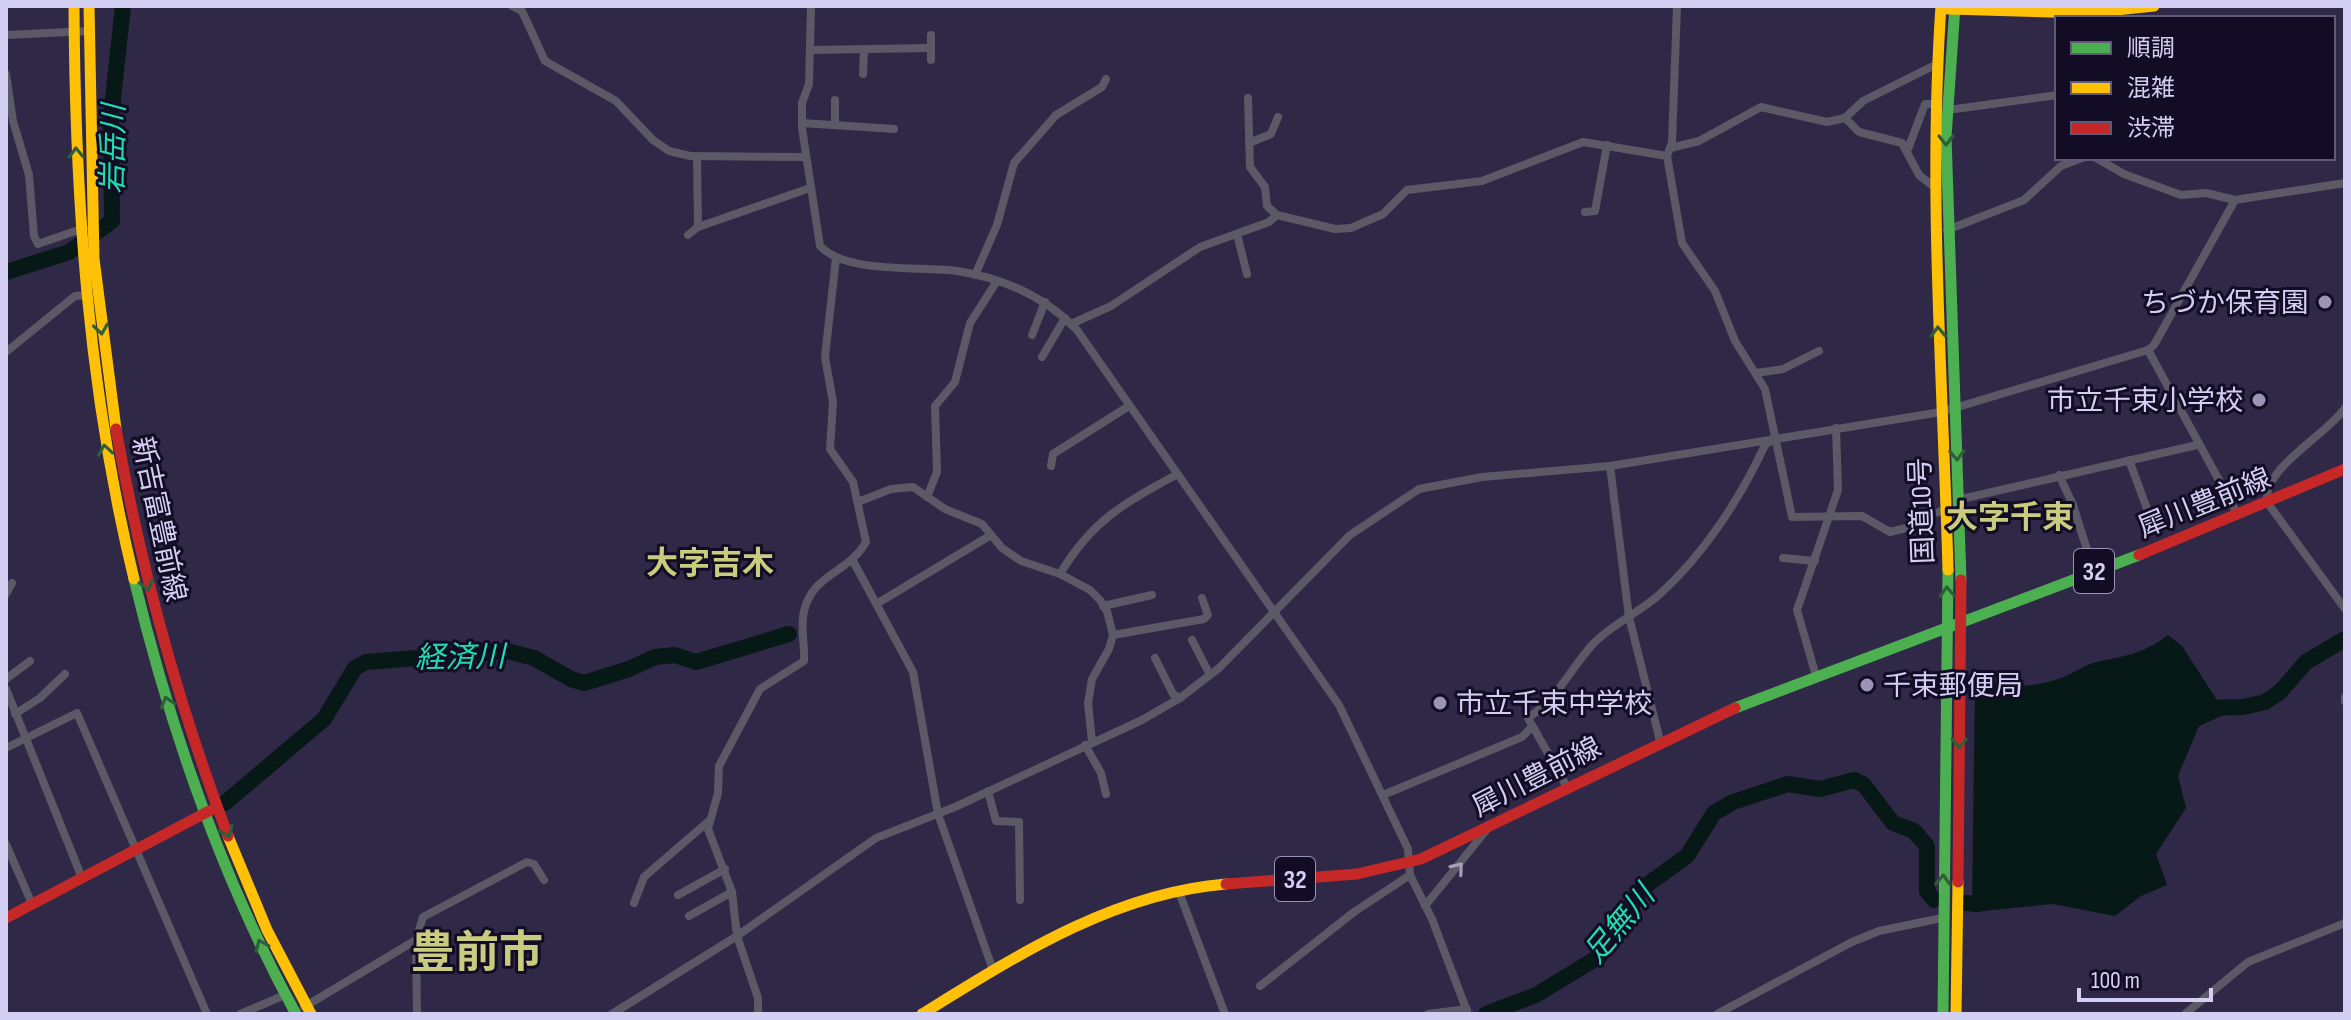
<svg xmlns="http://www.w3.org/2000/svg" width="2351" height="1020" font-family="'Sofia Sans Condensed','Noto Sans JP',sans-serif">
	<rect width="100%" height="100%" fill="#302847"/>
	<path fill="#071916" d="M2168,635L2182,646L2226,714L2199,726L2178,776L2186,808L2156,854L2167,885L2141,896L2115,916L2053,904L1972,912L1975,678L1979,676C2006,689 2035,688 2064,677C2074,673 2083,666 2093,663C2125,655 2140,656 2168,635Z"/>
	<g fill="none" stroke-linecap="round" stroke-linejoin="round">
		<g stroke="#071916" stroke-width="16">
			<path d="M6,272L69,252L112,221L111,117L123,6"/>
			<path d="M2199,708L2243,707L2265,702L2280,692L2306,662L2345,639"/>
			<path d="M225,803L324,719L355,668L366,662L507,651L534,658L571,679L584,683L629,669L655,657L675,655L696,662L789,634"/>
			<path d="M1966,903L1978,904L1987,891"/>
			<path d="M1486,1014L1536,995L1600,956L1641,889L1687,856L1714,813L1733,802L1788,784L1820,789L1854,780L1864,785L1893,823L1914,831L1927,846V891L1934,900"/>
		</g>
		<g stroke="#5b5966" stroke-width="8">
			<path d="M512,6L522,11L545,61L616,101L653,140L669,151L690,156L805,157"/>
			<path d="M811,6L809,84L802,103V128L820,246C846,274 920,266 957,271C1003,278 1045,297 1077,330L1339,705L1408,849L1410,875L1432,919L1468,1014"/>
			<path d="M1677,6L1672,143L1667,156L1682,243L1715,291L1735,341L1765,389L1792,517L1862,516L1890,532L1910,527L1930,514L1947,510"/>
			<path d="M6,35L89,31"/>
			<path d="M810,50L931,48"/>
			<path d="M931,60V35"/>
			<path d="M6,74L13,121L29,175L34,236L38,244L84,228"/>
			<path d="M863,74L864,49"/>
			<path d="M1248,98L1250,167L1265,187L1267,206L1277,215L1335,229L1351,228L1383,214L1407,190L1482,181L1583,142L1667,156"/>
			<path d="M1948,110L2057,95"/>
			<path d="M1845,118L1859,132L1902,143L1919,175L1933,186"/>
			<path d="M802,123L894,129"/>
			<path d="M835,125V100"/>
			<path d="M1249,143L1271,134L1278,117"/>
			<path d="M1670,148L1699,141L1761,107L1827,122L1845,118L1863,101L1935,65"/>
			<path d="M1908,149L1925,104H1936"/>
			<path d="M2096,158L2124,174L2181,195L2206,193L2235,200L2345,183"/>
			<path d="M1585,212L1595,211L1607,145"/>
			<path d="M698,227L810,188"/>
			<path d="M1947,230L2024,200L2061,166L2082,158"/>
			<path d="M1237,234L1247,274"/>
			<path d="M688,235L698,227L697,156"/>
			<path d="M975,275L997,225L1014,163L1056,115L1102,87L1106,79"/>
			<path d="M1071,324L1111,306L1200,247L1269,222L1277,215"/>
			<path d="M1032,335L1045,302"/>
			<path d="M2148,350L2238,515"/>
			<path d="M6,352L75,296L88,295"/>
			<path d="M1042,357L1065,318"/>
			<path d="M1756,373L1783,369L1819,351"/>
			<path d="M2345,408C2327,435 2262,468 2267,502L2345,609"/>
			<path d="M2129,460L2149,514"/>
			<path d="M1051,466L1053,454L1129,406"/>
			<path d="M1610,466L1629,617L1660,741"/>
			<path d="M2059,475L2073,505L2094,572"/>
			<path d="M927,497L937,472L935,406L955,382L970,323L997,281"/>
			<path d="M1957,500L2197,445"/>
			<path d="M858,502L891,489L913,487L945,509L982,524L1002,548L1021,561L1060,574L1090,590L1100,600L1107,611L1113,635L1109,649L1092,679L1088,703L1092,742"/>
			<path d="M1783,558L1815,561"/>
			<path d="M853,561L913,672L938,814L993,970"/>
			<path d="M1060,574C1091,522 1123,503 1176,475"/>
			<path d="M6,594L12,583"/>
			<path d="M878,603L991,535"/>
			<path d="M1103,606L1152,595"/>
			<path d="M1113,635L1204,619L1208,615L1202,598"/>
			<path d="M1192,640L1210,675"/>
			<path d="M1155,658L1173,694L1180,698"/>
			<path d="M1816,676L1797,610L1838,490L1836,428"/>
			<path d="M6,679L30,661"/>
			<path d="M6,689L82,878"/>
			<path d="M2345,697V701"/>
			<path d="M15,714L40,698L65,674"/>
			<path d="M1085,745L1101,773L1106,794"/>
			<path d="M6,748L77,713L207,1014"/>
			<path d="M1567,787L1528,718C1558,698 1569,671 1592,645C1610,625 1639,613 1660,594C1704,554 1740,499 1765,445L1774,439"/>
			<path d="M988,791L996,821L1019,822L1020,900"/>
			<path d="M1383,795L1522,737L1531,728"/>
			<path d="M6,844L32,904"/>
			<path d="M1179,892L1225,1014"/>
			<path d="M678,895L725,869"/>
			<path d="M634,903L644,877L710,820"/>
			<path d="M1425,906L1488,828"/>
			<path d="M689,916L732,892"/>
			<path d="M1260,986L1354,912L1410,875"/>
			<path d="M304,1007L416,940"/>
			<path d="M240,1014L285,995"/>
			<path d="M417,1014L416,940L423,917L527,862L534,864L544,880"/>
			<path d="M612,1014L737,936L876,838L955,807L1142,720L1180,698L1219,668L1350,535L1419,489L1482,477L1610,466L1941,412L2148,350L2154,345L2235,200"/>
			<path d="M758,1014V998L737,936L732,892L708,829L718,793L719,766L760,689L804,661C805,644 800,628 804,611C813,573 848,574 866,542L853,482L830,449L833,402L825,357L836,258"/>
			<path d="M1428,1014L1467,1009"/>
			<path d="M1717,1014L1852,942L1879,931L1942,918"/>
			<path d="M2185,1014L2248,962L2345,923"/>
		</g>
		<g stroke="#4caf50" stroke-width="11">
			<path d="M1955,6L1946,137L1961,580"/>
			<path d="M134,579C170,728 222,879 296,1014"/>
			<path d="M1735,708L2139,555"/>
			<path d="M1943,1014L1948,570"/>
		</g>
		<g stroke="#ffc107" stroke-width="11">
			<path d="M74,6C75,199 88,390 134,579"/>
			<path d="M89,6L94,259L116,429"/>
			<path d="M1941,6C1928,195 1943,381 1948,570"/>
			<path d="M1948,9L2087,13L2154,6"/>
			<path d="M228,836L267,930L311,1014"/>
			<path d="M922,1014C1016,956 1113,893 1226,884"/>
			<path d="M1956,1014L1958,882"/>
		</g>
		<g stroke="#c62828" stroke-width="11">
			<path d="M116,429C141,569 178,703 228,836"/>
			<path d="M2139,555L2345,469"/>
			<path d="M1958,882L1961,580"/>
			<path d="M1226,884L1357,874L1421,859L1735,708"/>
			<path d="M6,918L211,810"/>
		</g>
	</g>
	<defs><path id="oneway-chevron" d="M-2-3.5L2.5 0L-2 3.5" fill="none" stroke-width="1.6" stroke-linecap="round" stroke-linejoin="round" transform="scale(2)"/></defs>
	<g stroke="#2f5e3a">
		<use href="#oneway-chevron" transform="translate(1946 140) rotate(90)"/>
		<use href="#oneway-chevron" transform="translate(76 153) rotate(-92)"/>
		<use href="#oneway-chevron" transform="translate(101 329) rotate(82)"/>
		<use href="#oneway-chevron" transform="translate(1938 332) rotate(-92)"/>
		<use href="#oneway-chevron" transform="translate(105 450) rotate(-99)"/>
		<use href="#oneway-chevron" transform="translate(1957 455) rotate(88)"/>
		<use href="#oneway-chevron" transform="translate(147 585) rotate(76)"/>
		<use href="#oneway-chevron" transform="translate(1947 592) rotate(-92)"/>
		<use href="#oneway-chevron" transform="translate(167 702) rotate(-107)"/>
		<use href="#oneway-chevron" transform="translate(1959 743) rotate(91)"/>
		<use href="#oneway-chevron" transform="translate(227 832) rotate(68)"/>
		<use href="#oneway-chevron" transform="translate(1943 880) rotate(-88)"/>
		<use href="#oneway-chevron" transform="translate(261 945) rotate(-114)"/>
	</g>
	<use stroke="#a3a0ba" href="#oneway-chevron" transform="translate(1458 868) rotate(-50)"/>
	<g fill="#9a95b6" stroke="#120c25" stroke-width="3">
		<circle cx="2325" cy="302" r="8"/>
		<circle cx="2259" cy="400" r="8"/>
		<circle cx="1867" cy="685" r="8"/>
		<circle cx="1440" cy="703" r="8"/>
	</g>
	<g text-anchor="middle" stroke-width="6" stroke-linejoin="round" paint-order="stroke">
		<g fill="#120c25" stroke="#9994b4" stroke-width="2">
			<rect x="2074" y="549" width="40" height="44" rx="6"/>
			<rect x="1275" y="857" width="40" height="44" rx="6"/>
		</g>
		<g font-size="26" font-weight="bold" fill="#d3cff2">
			<text x="2094" y="580">32</text>
			<text x="1295" y="888">32</text>
		</g>
		<g font-size="28" fill="#d3cff2" stroke="#120c25" text-anchor="end">
			<text x="2309" y="312">ちづか保育園</text>
			<text x="2243" y="410">市立千束小学校</text>
			<text x="1883" y="695" text-anchor="start">千束郵便局</text>
			<text x="1456" y="713" text-anchor="start">市立千束中学校</text>
		</g>
		<g font-size="28" fill="#d3cff2" stroke="#120c25">
			<text transform="translate(2204 502) rotate(-22)" y="10">犀川豊前線</text>
			<text transform="translate(1921 511) rotate(-92)" y="10">国道10号</text>
			<text transform="translate(160 519) rotate(78)" y="10">新吉富豊前線</text>
			<text transform="translate(1536 776) rotate(-27)" y="10">犀川豊前線</text>
		</g>
		<g font-size="30" font-style="italic" fill="#20ddb0" stroke="#120c25">
			<text transform="translate(113 149) rotate(-89)" y="10">岩岳川</text>
			<text transform="translate(460 657) rotate(-1)" y="10">経済川</text>
			<text transform="translate(1619 924) rotate(-50)" y="10">足無川</text>
		</g>
		<g font-size="32" font-weight="bold" fill="#c9cc7f" stroke="#120c25">
			<text x="2010" y="528">大字千束</text>
			<text x="710" y="574">大字吉木</text>
		</g>
		<g font-size="44" font-weight="bold" fill="#c9cc7f" stroke="#120c25">
			<text x="477" y="967">豊前市</text>
		</g>
	</g>
	<rect width="2351" height="1020" fill="none" stroke="#d3cff2" stroke-width="16"/>
	<rect x="2055" y="16" width="280" height="144" fill="#120c25" stroke="#5f5a77" stroke-width="2"/>
	<rect x="2071" y="42" width="40" height="12" fill="#4caf50" stroke="#5f5a77" stroke-width="2"/>
	<text x="2127" y="56" font-size="24" fill="#d3cff2">順調</text>
	<rect x="2071" y="82" width="40" height="12" fill="#ffc107" stroke="#5f5a77" stroke-width="2"/>
	<text x="2127" y="96" font-size="24" fill="#d3cff2">混雑</text>
	<rect x="2071" y="122" width="40" height="12" fill="#c62828" stroke="#5f5a77" stroke-width="2"/>
	<text x="2127" y="136" font-size="24" fill="#d3cff2">渋滞</text>
	<path d="M2079 988v12h132v-12" fill="none" stroke="#d3cff2" stroke-width="4"/>
	<text x="2091" y="988" font-size="24" fill="#d3cff2" stroke="#120c25" stroke-width="6" paint-order="stroke">100 m</text>
</svg>
